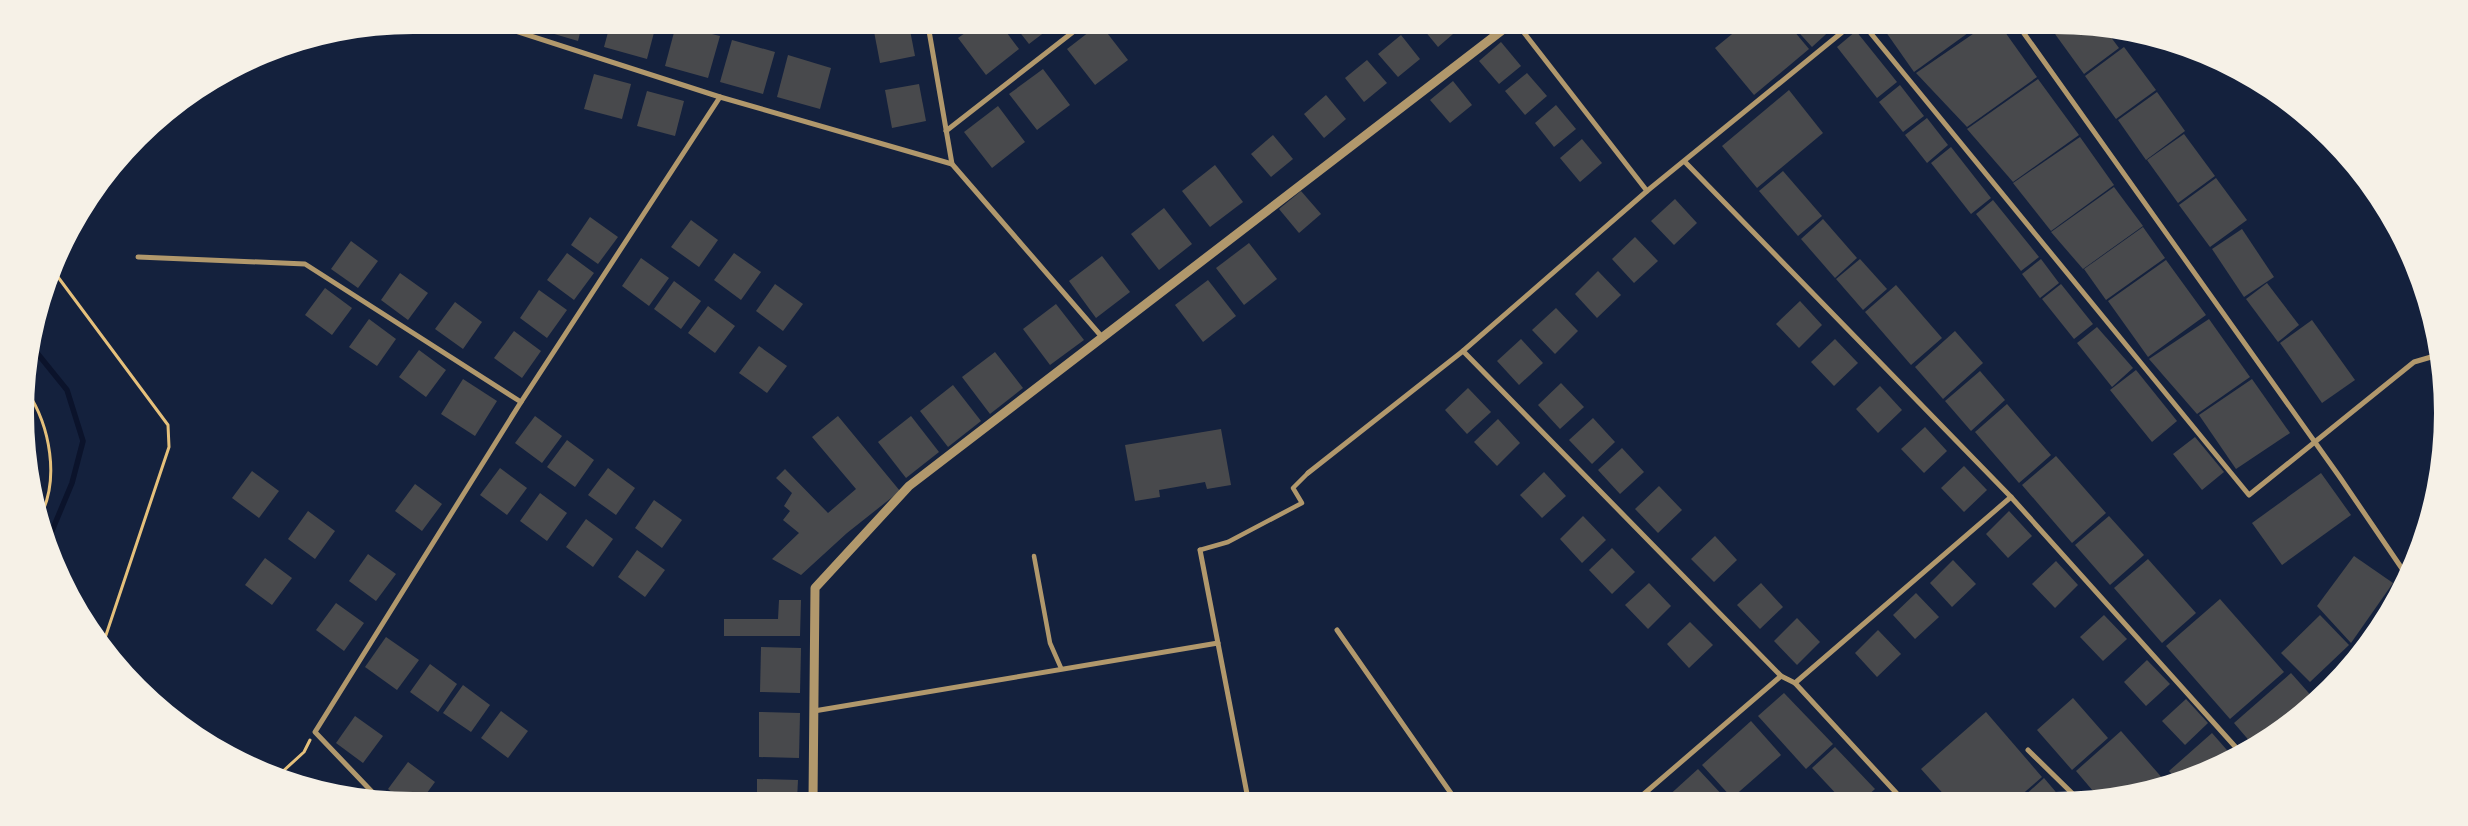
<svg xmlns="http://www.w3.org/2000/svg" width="2468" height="826" font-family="'Source Sans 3',sans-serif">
	<rect width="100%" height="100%" fill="#14213d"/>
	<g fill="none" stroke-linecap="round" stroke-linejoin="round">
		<path stroke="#0b132b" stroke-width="5.5" d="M33,348L67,390L83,441L72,483L49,538"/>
	</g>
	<g fill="#48494c">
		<path d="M535,25H582L578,41L534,28Z"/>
		<path d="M610,25H656L647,59L604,47Z"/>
		<path d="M676,25L720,36L708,78L665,66Z"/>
		<path d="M909,25L915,56L880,63L873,26Z"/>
		<path d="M976,25H1001L1019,49L986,75L958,38Z"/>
		<path d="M1014,25H1054L1029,44Z"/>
		<path d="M1098,25H1101L1128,60L1095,85L1067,49Z"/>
		<path d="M1155,25H1171L1161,33Z"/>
		<path d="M1420,25H1458L1460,28L1438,47Z"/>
		<path d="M1743,25H1789L1809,49L1754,95L1715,48Z"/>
		<path d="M1792,25H1836L1812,47Z"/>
		<path d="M1881,25H1979L1914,72Z"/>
		<path d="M1986,25H2000L2037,77L1967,127L1916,73Z"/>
		<path d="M2048,25H2055L2061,26L2053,32Z"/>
		<path d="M2065,26L2107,32L2119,48L2084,74L2055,34Z"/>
		<path d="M1856,31L1897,82L1877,98L1837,47Z"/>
		<path d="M1401,35L1420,59L1398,77L1378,54Z"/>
		<path d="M732,40L775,52L763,94L720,82Z"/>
		<path d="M1501,42L1521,66L1499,84L1479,61Z"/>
		<path d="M2124,47L2156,90L2116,119L2085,76Z"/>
		<path d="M788,55L831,68L820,109L777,97Z"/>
		<path d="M1367,60L1387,83L1364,102L1345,78Z"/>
		<path d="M1043,69L1070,105L1037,130L1009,94Z"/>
		<path d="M1527,73L1547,96L1525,115L1505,91Z"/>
		<path d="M594,74L631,84L622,119L584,109Z"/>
		<path d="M2038,79L2079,135L2013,182L1967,129Z"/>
		<path d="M1453,81L1472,105L1450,123L1430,100Z"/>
		<path d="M919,84L926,121L892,128L885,90Z"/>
		<path d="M1900,85L1924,116L1903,132L1879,102Z"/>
		<path d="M1789,90L1823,133L1757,188L1722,146Z"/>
		<path d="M647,91L684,101L675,136L637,126Z"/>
		<path d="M2157,92L2185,131L2146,160L2118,120Z"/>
		<path d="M1326,95L1346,119L1324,138L1304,114Z"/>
		<path d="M1556,105L1576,129L1554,147L1535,123Z"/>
		<path d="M998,106L1025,142L992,168L964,132Z"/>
		<path d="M1927,118L1948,145L1927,163L1905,135Z"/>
		<path d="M2184,134L2215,176L2178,203L2147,160Z"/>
		<path d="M1273,135L1293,159L1271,177L1251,154Z"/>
		<path d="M2080,137L2114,185L2051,231L2013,183Z"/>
		<path d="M1582,139L1602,163L1580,182L1560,158Z"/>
		<path d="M1951,147L1991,198L1971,214L1931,163Z"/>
		<path d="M1215,165L1243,202L1210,227L1182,191Z"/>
		<path d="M1783,171L1822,216L1798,236L1759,191Z"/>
		<path d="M2216,178L2247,220L2210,247L2179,205Z"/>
		<path d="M2114,187L2143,226L2083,269L2051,232Z"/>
		<path d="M1301,191L1321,214L1299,233L1279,209Z"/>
		<path d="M1675,199L1697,223L1674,245L1651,221Z"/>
		<path d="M1993,200L2039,257L2021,271L1976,214Z"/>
		<path d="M1164,208L1192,244L1159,270L1131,234Z"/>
		<path d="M590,217L618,237L598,264L571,245Z"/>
		<path d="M1823,219L1857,258L1835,278L1801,239Z"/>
		<path d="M691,220L718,240L699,267L671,247Z"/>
		<path d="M2143,227L2165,258L2106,300L2084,269Z"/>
		<path d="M2242,229L2274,277L2244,297L2212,249Z"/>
		<path d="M1635,237L1658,261L1634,283L1612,259Z"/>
		<path d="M351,241L378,261L358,288L331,269Z"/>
		<path d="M1249,243L1277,279L1244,305L1216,268Z"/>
		<path d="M567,253L594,273L574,300L547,280Z"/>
		<path d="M734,253L761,272L741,300L714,280Z"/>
		<path d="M1102,256L1130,292L1096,318L1069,281Z"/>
		<path d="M641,258L669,278L649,306L622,286Z"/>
		<path d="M1860,259L1887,289L1863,310L1836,279Z"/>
		<path d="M2041,259L2059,283L2040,298L2022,274Z"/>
		<path d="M2166,260L2206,315L2148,357L2108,301Z"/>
		<path d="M1598,271L1621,295L1597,318L1575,294Z"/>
		<path d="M400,273L428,293L408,320L381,300Z"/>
		<path d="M1208,280L1236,316L1203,342L1175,305Z"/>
		<path d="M674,281L701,301L681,329L654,309Z"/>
		<path d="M2267,283L2299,325L2278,342L2246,299Z"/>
		<path d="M775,284L803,304L783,331L756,311Z"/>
		<path d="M2061,284L2093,324L2074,339L2042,299Z"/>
		<path d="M1896,285L1942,338L1911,365L1865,312Z"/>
		<path d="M325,288L352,308L332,335L305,315Z"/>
		<path d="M539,290L567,310L547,338L520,318Z"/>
		<path d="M1800,301L1822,325L1799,348L1776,324Z"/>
		<path d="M455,302L482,322L463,349L435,329Z"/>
		<path d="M1056,304L1084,340L1050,365L1023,329Z"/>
		<path d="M708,306L735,326L715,353L688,333Z"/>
		<path d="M1556,308L1578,331L1555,354L1532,330Z"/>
		<path d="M369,319L396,339L377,366L349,347Z"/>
		<path d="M2209,319L2250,377L2197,414L2149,359Z"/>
		<path d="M2312,320L2355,380L2322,403L2280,343Z"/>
		<path d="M2097,327L2133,368L2112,387L2077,343Z"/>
		<path d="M514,331L541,351L522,378L494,358Z"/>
		<path d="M1955,331L1983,363L1943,399L1915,367Z"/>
		<path d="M1521,339L1543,363L1519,385L1497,361Z"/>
		<path d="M1835,339L1858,363L1834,386L1811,362Z"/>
		<path d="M759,346L787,366L767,393L739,373Z"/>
		<path d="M419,350L446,370L426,397L399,377Z"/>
		<path d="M995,352L1023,388L990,414L962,377Z"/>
		<path d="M2136,370L2177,421L2152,442L2110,390Z"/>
		<path d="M1980,371L2005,400L1971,431L1945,401Z"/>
		<path d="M463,379L497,401L475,436L441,414Z"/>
		<path d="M2252,379L2290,433L2236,469L2199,415Z"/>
		<path d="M1561,383L1584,407L1560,429L1538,405Z"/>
		<path d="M953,385L981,421L948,447L920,411Z"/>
		<path d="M1880,386L1902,410L1878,433L1856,409Z"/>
		<path d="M1468,388L1491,412L1467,434L1445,410Z"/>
		<path d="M2007,404L2051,455L2019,483L1975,432Z"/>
		<path d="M535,416L562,436L542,463L515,443Z"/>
		<path d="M838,416L900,491L847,533L801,575L772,559L799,533L783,520L790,511L784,506L792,493L776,478L785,469L828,513L856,489L812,437Z"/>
		<path d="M911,416L939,452L906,478L878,442Z"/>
		<path d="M1593,418L1615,442L1592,464L1569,440Z"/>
		<path d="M1498,419L1520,443L1497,466L1474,442Z"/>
		<path d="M1925,427L1947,451L1924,473L1901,449Z"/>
		<path d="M1221,429L1231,485L1207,489L1205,482L1159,490L1160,497L1135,501L1125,445Z"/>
		<path d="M2195,437L2224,472L2202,490L2173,454Z"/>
		<path d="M567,440L594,460L575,487L547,467Z"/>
		<path d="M1622,448L1644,472L1620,494L1598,470Z"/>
		<path d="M2056,456L2106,513L2072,543L2022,485Z"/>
		<path d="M1964,466L1987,490L1964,512L1941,488Z"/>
		<path d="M500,468L527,488L507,515L480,495Z"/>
		<path d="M608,468L635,488L616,515L588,495Z"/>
		<path d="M252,471L279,491L259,518L232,498Z"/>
		<path d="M1544,472L1566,496L1542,518L1520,495Z"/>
		<path d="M2321,473L2351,515L2282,565L2252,523Z"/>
		<path d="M415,484L442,504L422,531L395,511Z"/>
		<path d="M1659,486L1682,510L1658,533L1635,509Z"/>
		<path d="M540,493L567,513L547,541L520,521Z"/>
		<path d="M654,500L682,520L662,548L635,528Z"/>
		<path d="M308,511L335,531L315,559L288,539Z"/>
		<path d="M2009,511L2032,536L2008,558L1986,534Z"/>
		<path d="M1583,516L1606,540L1582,563L1560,539Z"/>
		<path d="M2109,516L2144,555L2110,585L2075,545Z"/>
		<path d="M586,519L613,539L593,567L566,547Z"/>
		<path d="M1715,536L1737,560L1714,582L1691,559Z"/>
		<path d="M1612,548L1635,572L1612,594L1589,570Z"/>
		<path d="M637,550L665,570L645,597L618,577Z"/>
		<path d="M368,554L396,574L376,601L349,581Z"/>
		<path d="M2354,556L2393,583L2351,643L2317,606Z"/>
		<path d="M265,558L292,578L272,605L245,585Z"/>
		<path d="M2148,559L2196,613L2162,643L2114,588Z"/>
		<path d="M1953,560L1976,584L1952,607L1930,583Z"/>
		<path d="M2056,561L2078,585L2055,608L2032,584Z"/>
		<path d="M1649,583L1671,606L1648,629L1625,605Z"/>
		<path d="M1761,583L1783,607L1760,629L1737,605Z"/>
		<path d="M1916,593L1939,617L1915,639L1893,615Z"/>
		<path d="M2220,599L2284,672L2230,719L2166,646Z"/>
		<path d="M779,600H801L800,636H724V619H778Z"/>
		<path d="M336,603L364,623L344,651L316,630Z"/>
		<path d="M2104,615L2127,639L2103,661L2080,637Z"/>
		<path d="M2320,615L2349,645L2310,682L2281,653Z"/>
		<path d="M1797,618L1820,642L1797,665L1774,641Z"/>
		<path d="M1690,622L1713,645L1689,668L1667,644Z"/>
		<path d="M1878,630L1901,654L1877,677L1855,653Z"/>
		<path d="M386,637L419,660L397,690L365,667Z"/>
		<path d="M761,647L801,648L800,693L760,692Z"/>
		<path d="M2147,660L2170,684L2146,706L2124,682Z"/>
		<path d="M430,664L457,684L438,712L410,692Z"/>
		<path d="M2291,673L2315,700L2252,744L2234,723Z"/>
		<path d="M463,685L490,705L471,732L443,713Z"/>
		<path d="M1784,693L1833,744L1806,769L1758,716Z"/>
		<path d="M2073,698L2108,738L2072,770L2037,730Z"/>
		<path d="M2186,699L2208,723L2185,745L2162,721Z"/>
		<path d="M501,711L528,731L508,758L481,738Z"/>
		<path d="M759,712L800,713L799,758L759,757Z"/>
		<path d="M1986,712L2042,777L2018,798H1947L1921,769Z"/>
		<path d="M355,716L383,736L363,763L336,743Z"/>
		<path d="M1751,721L1781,755L1732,798L1702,765Z"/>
		<path d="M2121,731L2164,780L2099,798L2076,771Z"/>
		<path d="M2212,733L2233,757L2226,761L2174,777L2169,771Z"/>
		<path d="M1835,747L1875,789L1865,798H1840L1812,768Z"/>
		<path d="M408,762L435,782L421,801L402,800L388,789Z"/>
		<path d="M1698,769L1725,798L1665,799Z"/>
		<path d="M2044,778L2061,798H2022Z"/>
		<path d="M757,779L798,780L797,800H757Z"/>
	</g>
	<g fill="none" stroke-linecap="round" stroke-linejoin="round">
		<g stroke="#e5c07b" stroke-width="3">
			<path d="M55,273L168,425L169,447L103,644"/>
			<path d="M27,391C50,426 60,479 40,517"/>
			<path d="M281,773L304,752L310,740"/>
		</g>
		<g stroke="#b1986c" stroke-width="4.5">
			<path d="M1200,550L1228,542L1302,503L1293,488L1308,473"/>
			<path d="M1034,556L1050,643L1061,668"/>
		</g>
		<g stroke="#b1986c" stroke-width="5">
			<path d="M497,25L720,97"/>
			<path d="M928,25L952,164L1102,337"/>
			<path d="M1518,25L1647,191"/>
			<path d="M1864,25L2249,495L2414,362L2438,355"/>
			<path d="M2018,25L2339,476L2405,573"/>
			<path d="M946,131L1082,25"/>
			<path d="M1685,162L2011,497L2240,752"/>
			<path d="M138,257L305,264L521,402"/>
			<path d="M1463,351L1781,676L1795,683L1901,798"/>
			<path d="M1308,473L1463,351L1647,191L1851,25"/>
			<path d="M1200,550L1248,799"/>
			<path d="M1337,630L1455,799"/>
			<path d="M1795,683L2011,497"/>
			<path d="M814,711L1218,643"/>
			<path d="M2028,750L2077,798"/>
			<path d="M376,796L315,732L521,402L720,97L952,164"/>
			<path d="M1638,799L1781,676"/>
		</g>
		<path stroke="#b1986c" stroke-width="9" d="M813,800L815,588L909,486L1509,25"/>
	</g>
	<path d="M0 0H2468V826H0ZM413 34H2055A379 379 0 0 1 2434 413V413A379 379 0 0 1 2055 792H413A379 379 0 0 1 34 413V413A379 379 0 0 1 413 34Z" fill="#f6f1e7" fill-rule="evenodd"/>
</svg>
